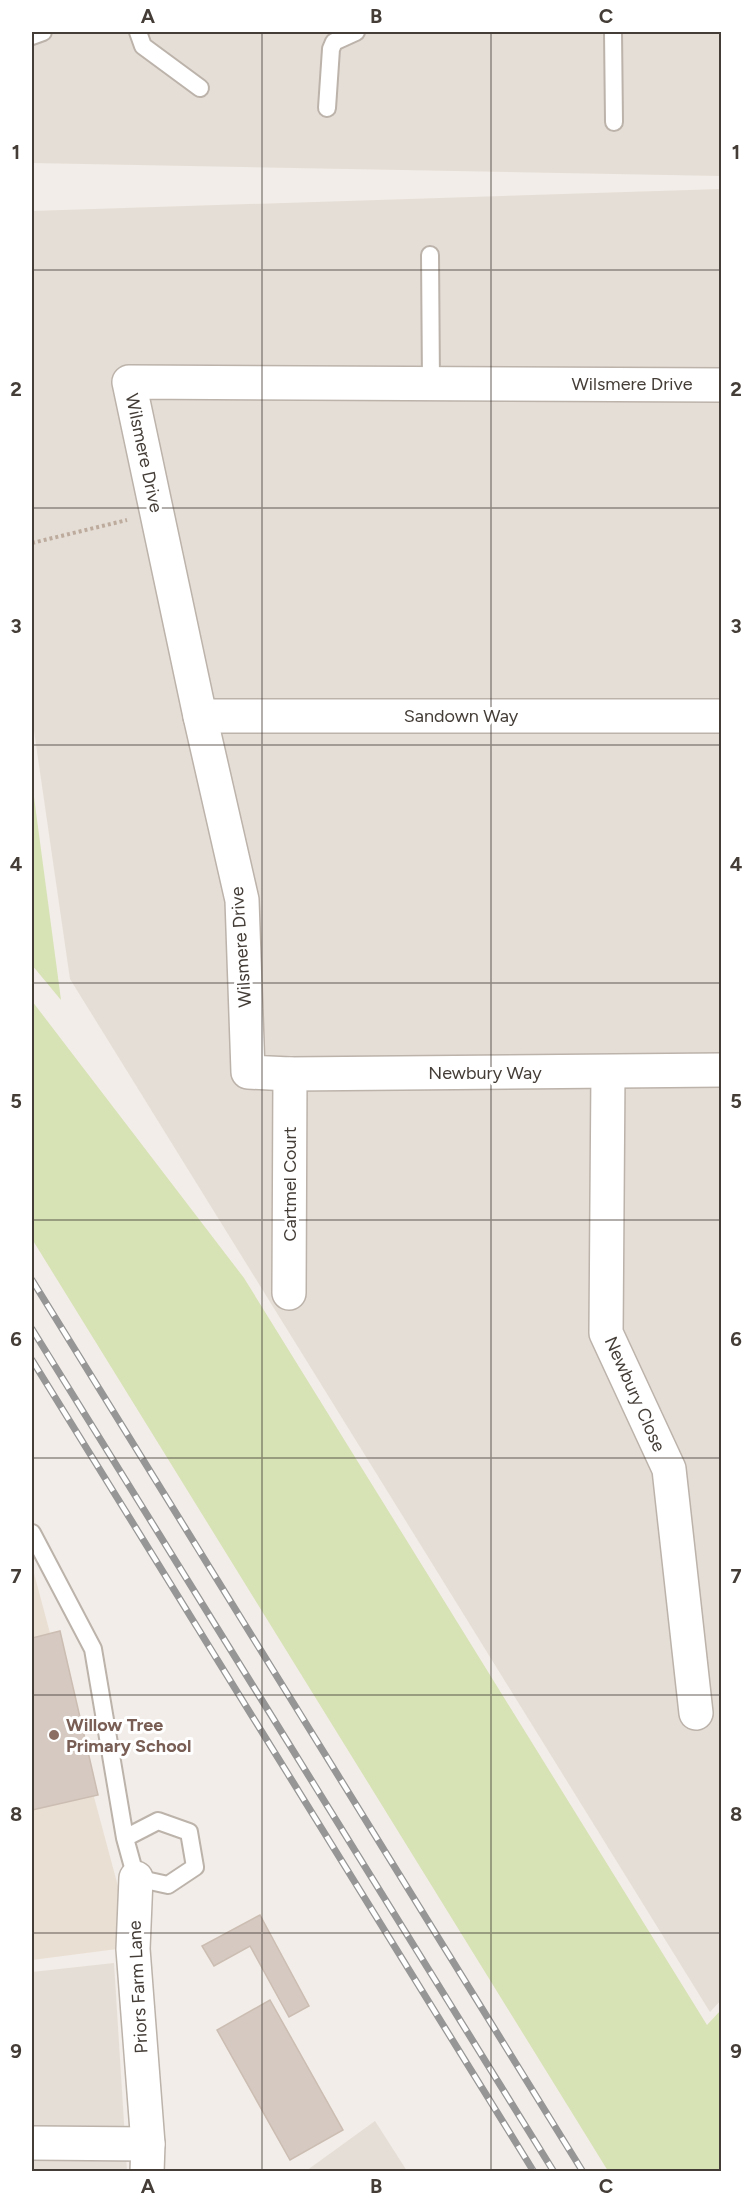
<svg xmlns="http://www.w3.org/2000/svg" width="753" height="2203" font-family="Figtree,sans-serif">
	<rect width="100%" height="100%" fill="#f2ede8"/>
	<g fill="#e5ded6">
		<path d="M32,32H721V176L32,163Z"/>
		<path d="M721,189L722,1999L710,2012L70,979L32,717V211Z"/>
		<path d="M114,1963L127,2171H32V1972Z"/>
		<path d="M375,2121L407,2171H306Z"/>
	</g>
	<path fill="#eadfd3" d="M32,1566L123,1905L117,1949L32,1960Z"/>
	<g fill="#d7e2b5">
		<path d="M32,782L61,1000L32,965Z"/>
		<path d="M32,1001L244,1278L707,2025L721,2010V2171H608L32,1239Z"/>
	</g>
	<g fill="#d5c9c1" stroke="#ccbdb2" stroke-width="1.5">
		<path d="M60,1631L98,1795L32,1810V1638Z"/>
		<path d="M260,1915L309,2006L289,2017L250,1946L214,1966L202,1946Z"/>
		<path d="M270,2000L343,2130L290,2160L217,2030Z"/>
	</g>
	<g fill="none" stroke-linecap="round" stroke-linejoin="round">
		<defs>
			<g id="lane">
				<path d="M138,32L143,46L200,88"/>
				<path d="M613,32L614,122"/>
				<path d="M32,36L43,32"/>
				<path d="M327,108L331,49L334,42L356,32"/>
				<path d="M430,255L431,383"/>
				<path d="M32,1533L93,1649L125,1838L136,1878L168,1885L195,1867L189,1832L158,1821L125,1838"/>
			</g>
			<g id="street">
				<path d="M722,385L129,382L200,716L242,900L248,1072L290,1074L722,1070"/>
				<path d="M200,716H722"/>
				<path d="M608,1072L606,1333L669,1469L696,1713"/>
				<path d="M289,1293L290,1074"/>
				<path d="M136,1878L133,1949L148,2144L147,2172"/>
				<path d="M32,2143L148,2144"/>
			</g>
		</defs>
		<use href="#lane" stroke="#bcb3ab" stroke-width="20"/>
		<use href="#street" stroke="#bcb3ab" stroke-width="36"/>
		<path stroke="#bdac9e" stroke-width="4" stroke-dasharray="3 3" stroke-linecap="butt" d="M32,543L127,520"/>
		<use href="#lane" stroke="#fff" stroke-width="16"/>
		<use href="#street" stroke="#fff" stroke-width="33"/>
		<defs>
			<g id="rail">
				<path d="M32,1280L583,2172"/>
				<path d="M32,1329L554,2172"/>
				<path d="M32,1360L534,2172"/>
			</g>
		</defs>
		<use href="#rail" stroke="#969696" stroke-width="7"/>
		<use href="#rail" stroke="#fff" stroke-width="4.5" stroke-dasharray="14" stroke-linecap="butt"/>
	</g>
	<path fill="none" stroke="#443d37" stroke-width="1.5" stroke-opacity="0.55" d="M262,32V2172M491,32V2172M32,270H722M32,508H722M32,745H722M32,983H722M32,1220H722M32,1458H722M32,1695H722M32,1933H722"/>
	<circle fill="#8d6e63" stroke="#fff" stroke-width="2" cx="54" cy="1735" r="6"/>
	<g text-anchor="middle" stroke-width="6" stroke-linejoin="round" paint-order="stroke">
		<g font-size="18" fill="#443d37" stroke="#fff">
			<text x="632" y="390">Wilsmere Drive</text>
			<text transform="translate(144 453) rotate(78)" y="6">Wilsmere Drive</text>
			<text x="461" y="722">Sandown Way</text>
			<text transform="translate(241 947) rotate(-94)" y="6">Wilsmere Drive</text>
			<text x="485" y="1079">Newbury Way</text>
			<text transform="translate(290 1184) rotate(-90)" y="6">Cartmel Court</text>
			<text transform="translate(635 1394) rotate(66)" y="6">Newbury Close</text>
			<text transform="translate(138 1987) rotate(-93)" y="6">Priors Farm Lane</text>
		</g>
		<g font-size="18" font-weight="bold" fill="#785e54" stroke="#fff" text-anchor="start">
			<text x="66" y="1731">Willow Tree<tspan x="66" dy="21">Primary School</tspan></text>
		</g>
	</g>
	<rect width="753" height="2203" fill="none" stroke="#ffffff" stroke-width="66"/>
	<rect x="33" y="33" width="687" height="2137" fill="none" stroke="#443d37" stroke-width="2"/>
	<g font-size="20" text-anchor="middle" font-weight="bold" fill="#443d37">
		<text x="148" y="23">A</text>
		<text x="376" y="23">B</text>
		<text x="606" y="23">C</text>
		<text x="16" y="159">1</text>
		<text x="736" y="159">1</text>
		<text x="16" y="396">2</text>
		<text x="736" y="396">2</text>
		<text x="16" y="633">3</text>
		<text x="736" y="633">3</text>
		<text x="16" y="871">4</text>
		<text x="736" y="871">4</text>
		<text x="16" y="1108">5</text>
		<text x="736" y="1108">5</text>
		<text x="16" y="1346">6</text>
		<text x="736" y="1346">6</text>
		<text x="16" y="1583">7</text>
		<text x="736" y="1583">7</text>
		<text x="16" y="1821">8</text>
		<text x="736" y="1821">8</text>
		<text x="16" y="2058">9</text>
		<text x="736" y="2058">9</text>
		<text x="148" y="2193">A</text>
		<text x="376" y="2193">B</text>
		<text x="606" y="2193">C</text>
	</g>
</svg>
